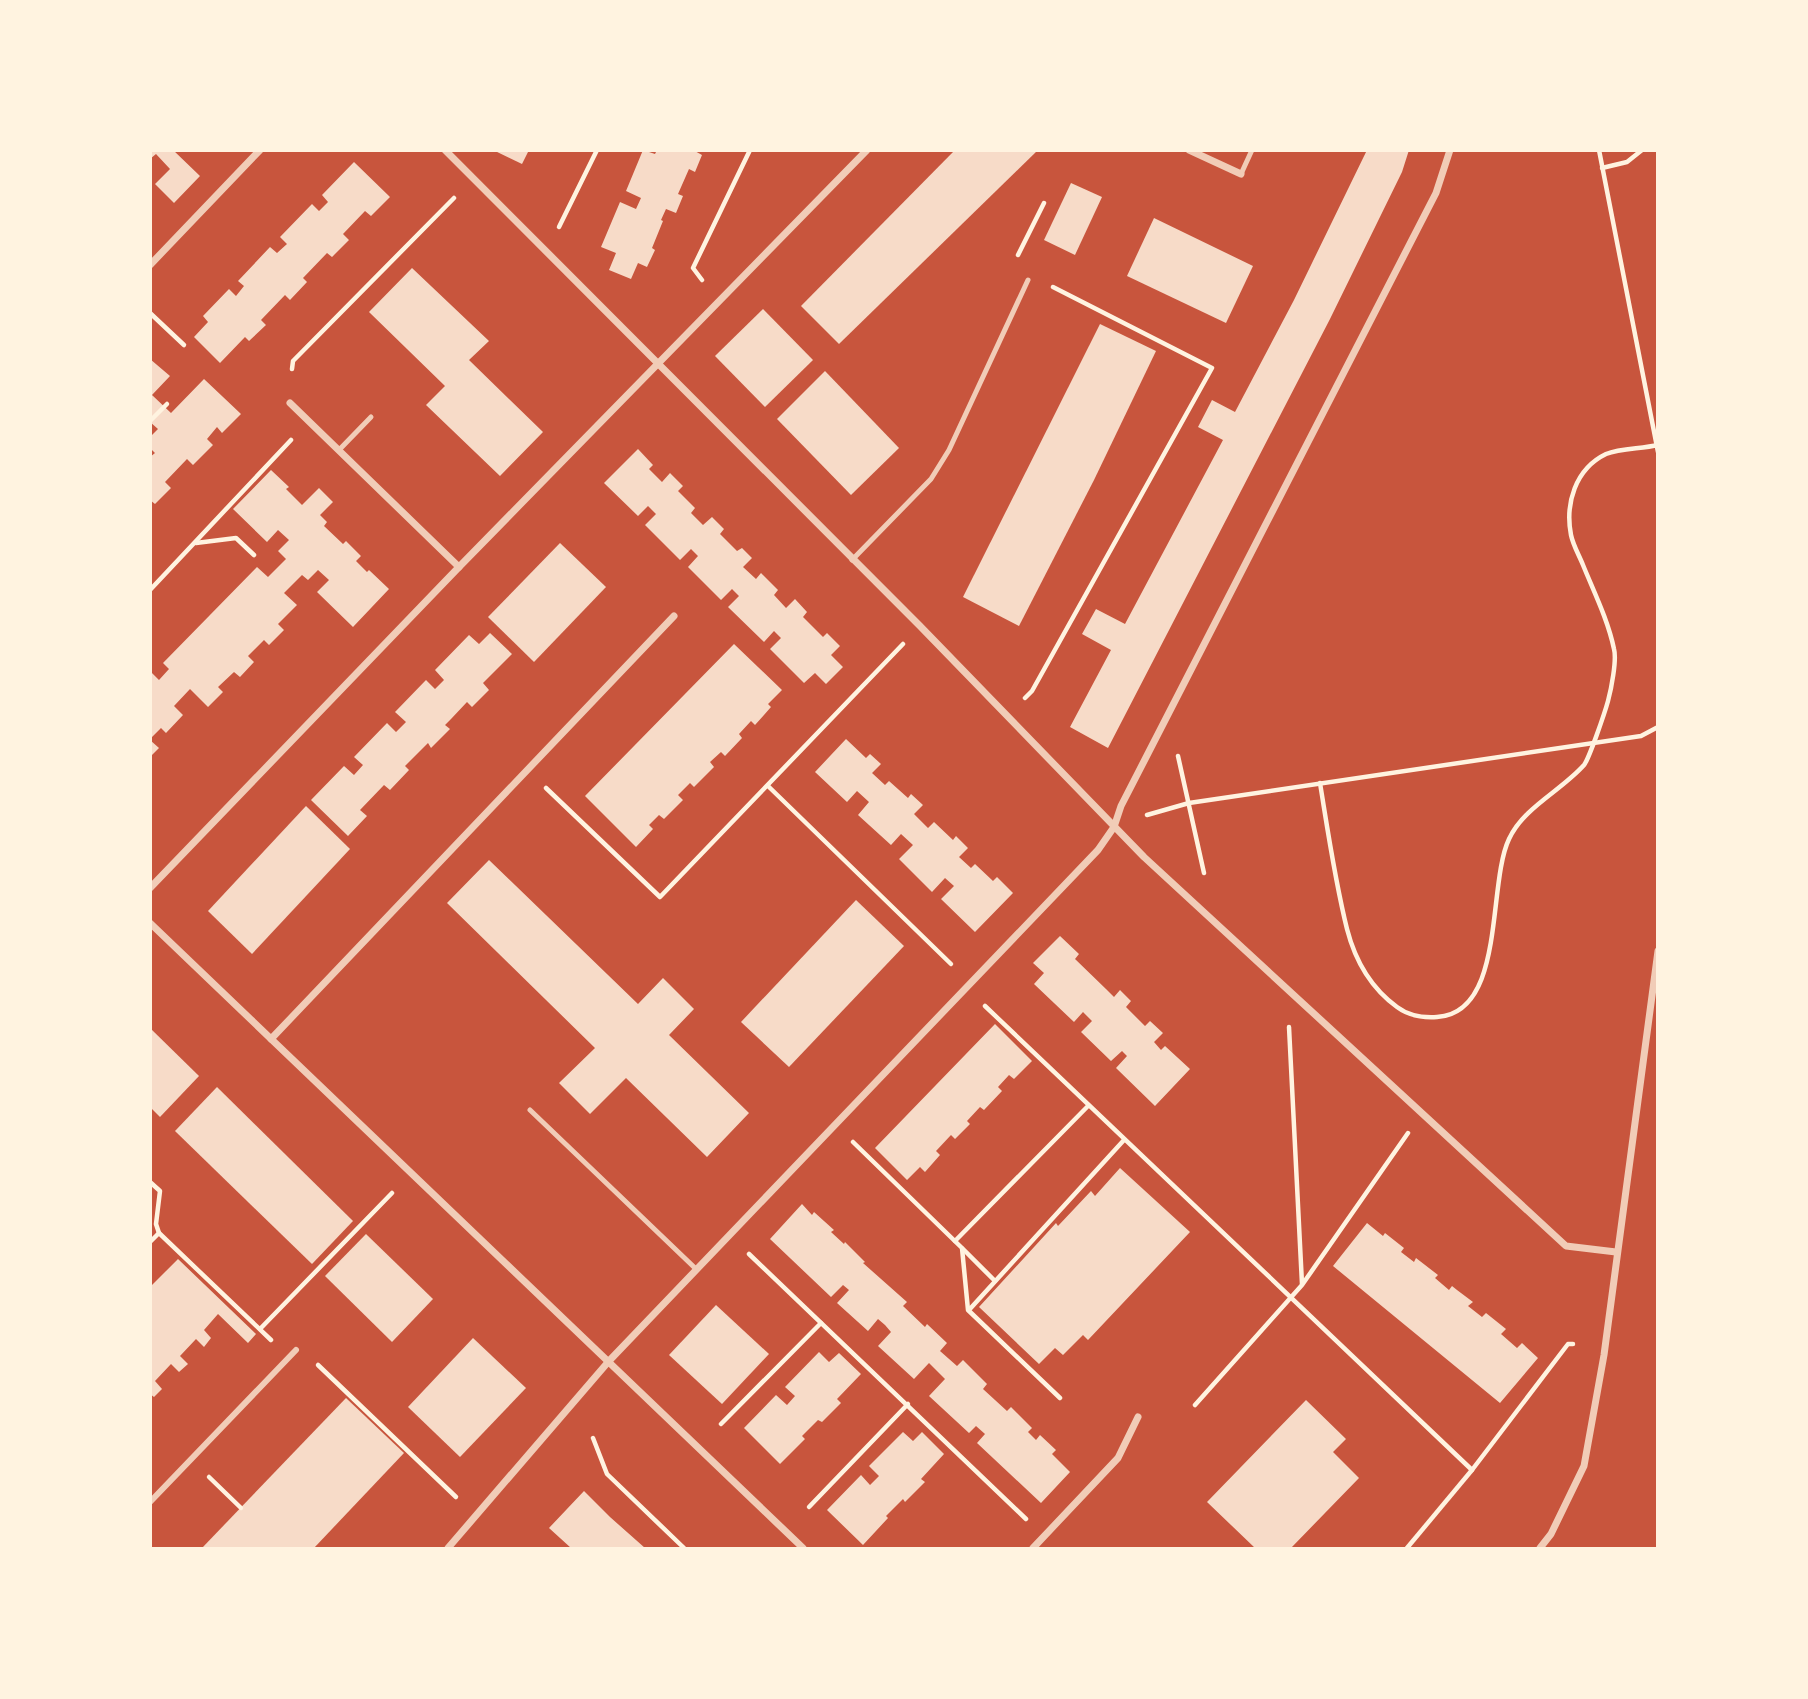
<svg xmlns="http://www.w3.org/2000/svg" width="1808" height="1699" font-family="Signika,sans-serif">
	<rect width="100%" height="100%" fill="#c8553d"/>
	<g fill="#f7dbc8">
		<path d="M150,150H173L200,176L174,203L155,184L170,169L156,154L150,159Z"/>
		<path d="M493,150H529L522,164Z"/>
		<path d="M643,150L655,154L657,150H693L702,155L695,172L689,169L678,194L683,196L676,213L666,209L661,220L663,221L652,248L655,250L647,267L638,263L631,279L609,270L616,253L601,247L620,202L636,209L641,198L626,191Z"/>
		<path d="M955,150H1038L839,344L801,306Z"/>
		<path d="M1367,150H1409L1402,172L1330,319L1108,748L1070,727L1111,650L1082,634L1096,609L1125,624L1223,440L1198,427L1212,400L1235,412L1294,300Z"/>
		<path d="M354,162L390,197L371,216L365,211L343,234L349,240L332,257L327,253L303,278L307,282L290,300L285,295L261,320L266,325L249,341L245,337L220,363L194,337L208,322L203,316L229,289L236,296L244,286L238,281L270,247L277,253L287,244L280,237L312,204L319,211L328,202L322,195Z"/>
		<path d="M1071,183L1102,197L1075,255L1044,240Z"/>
		<path d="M1154,218L1253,266L1226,323L1127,276Z"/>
		<path d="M412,268L489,341L469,360L543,432L500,476L426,405L445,386L369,312Z"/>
		<path d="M763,309L813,360L765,407L715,356Z"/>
		<path d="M1100,324L1156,351L1094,480L1019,626L963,597Z"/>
		<path d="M150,359L170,376L152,395L171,413L204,379L241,414L222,433L217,427L207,439L213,445L193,465L187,459L165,482L171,488L155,504L150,500V457L155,453L150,448V437L158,429L150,422Z"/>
		<path d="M825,371L899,448L851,495L777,419Z"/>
		<path d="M638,449L653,465L649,469L662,482L670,473L683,486L678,491L695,508L691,513L703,525L712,517L724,529L720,534L737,551L742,548L752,558L743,567L756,579L761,573L778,590L774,595L786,608L795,599L807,612L803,617L823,637L827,633L840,646L831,655L843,667L826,684L815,673L804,683L770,649L781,638L774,631L764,642L728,607L739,596L732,589L721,600L688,567L698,556L691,549L680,560L645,525L656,514L648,506L638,516L604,483Z"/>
		<path d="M271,470L289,487L286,489L302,505L319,488L333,502L320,515L327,522L324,526L343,544L346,541L361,556L356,561L367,572L369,570L389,589L353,627L317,592L329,580L318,570L308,580L302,575L284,593L297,605L278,624L284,630L269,645L264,640L248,656L254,662L240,677L234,672L218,687L223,692L208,707L190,689L174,706L183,715L166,733L161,728L150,739V671L159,680L169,669L163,663L257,567L268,577L286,559L278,551L289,540L278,530L267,542L233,509Z"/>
		<path d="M560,543L606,587L534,662L488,617Z"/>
		<path d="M490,633L512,654L483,683L489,690L472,707L467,702L451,719L445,725L450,729L431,748L428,743L405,766L409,770L390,790L384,785L360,810L367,816L348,836L311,800L344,766L354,775L363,765L354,757L387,723L396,732L406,722L395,712L426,680L435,689L444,680L435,670L469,635L479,644Z"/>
		<path d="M734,644L782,690L768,704L771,707L755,725L751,721L739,734L742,738L725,756L721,752L710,762L714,767L694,787L690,783L678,795L683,800L664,819L659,815L649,825L653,829L636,847L585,796Z"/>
		<path d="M846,739L866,758L870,754L881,764L872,773L885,785L889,781L908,798L911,794L923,805L914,814L928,828L934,822L953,840L956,836L968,848L959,857L971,868L975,864L993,881L997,877L1013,893L975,932L941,899L954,886L945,878L932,892L899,859L913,845L901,834L891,845L858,815L869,802L857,791L847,802L815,772Z"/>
		<path d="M150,740L159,748L150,757Z"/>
		<path d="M306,806L350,849L252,954L208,911Z"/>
		<path d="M489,860L638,1004L663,978L694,1009L669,1035L749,1113L707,1157L626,1078L590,1114L559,1083L595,1048L447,903Z"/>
		<path d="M856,900L904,946L789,1067L741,1022Z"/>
		<path d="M1060,936L1079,954L1075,959L1106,989L1114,997L1120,990L1131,1001L1126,1007L1145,1026L1150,1021L1163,1033L1154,1042L1161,1050L1165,1046L1190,1069L1155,1106L1116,1068L1127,1056L1122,1051L1111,1061L1081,1032L1092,1021L1083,1012L1074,1022L1034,984L1044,973L1033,963Z"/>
		<path d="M995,1024L1032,1061L1014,1079L1009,1075L998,1087L1002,1091L984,1110L980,1107L967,1121L970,1124L955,1139L951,1135L936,1151L940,1155L925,1172L920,1167L907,1180L875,1148Z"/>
		<path d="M150,1028L199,1076L160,1117L150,1107Z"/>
		<path d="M217,1087L353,1221L312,1264L175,1131Z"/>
		<path d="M1120,1168L1190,1232L1088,1340L1083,1335L1063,1355L1055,1348L1039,1364L979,1307L1056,1223L1058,1226L1091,1191L1095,1196Z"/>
		<path d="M802,1204L812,1215L814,1212L834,1230L831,1232L844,1244L845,1242L865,1262L863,1263L907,1302L903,1306L925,1327L927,1324L947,1343L940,1351L957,1366L963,1360L987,1384L983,1389L1007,1411L1011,1407L1032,1428L1028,1432L1036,1440L1040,1435L1056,1450L1052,1454L1070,1472L1041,1503L977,1443L985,1434L976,1426L969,1433L929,1396L945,1379L929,1363L914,1379L878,1346L891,1332L885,1325L878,1319L868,1331L837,1303L849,1290L843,1285L831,1297L770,1239Z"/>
		<path d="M1367,1223L1383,1236L1385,1233L1404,1248L1401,1252L1414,1262L1416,1258L1438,1275L1435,1278L1449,1290L1452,1286L1457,1290L1473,1302L1468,1306L1482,1317L1486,1313L1506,1329L1501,1334L1517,1348L1522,1343L1538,1358L1500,1403L1333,1266Z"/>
		<path d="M366,1234L433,1299L392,1342L325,1276Z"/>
		<path d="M178,1259L256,1334L248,1343L218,1314L204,1330L211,1338L204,1347L196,1339L180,1356L188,1364L179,1372L171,1364L155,1381L162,1389L154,1397L150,1394V1287Z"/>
		<path d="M716,1305L769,1354L722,1404L669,1355Z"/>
		<path d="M473,1338L526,1388L460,1457L408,1407Z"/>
		<path d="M819,1352L829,1362L839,1353L861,1374L837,1399L841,1403L822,1422L818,1420L802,1436L805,1439L780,1464L744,1428L776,1395L787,1405L795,1396L785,1387Z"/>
		<path d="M346,1398L404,1453L314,1548H202Z"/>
		<path d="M1306,1400L1346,1439L1333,1452L1359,1478L1291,1548H1255L1207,1502Z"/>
		<path d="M903,1432L913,1441L922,1432L944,1454L921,1479L925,1482L905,1502L903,1499L886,1516L888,1518L863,1545L827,1510L861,1475L870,1485L879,1476L869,1466Z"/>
		<path d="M584,1491L610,1517L645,1548H571L549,1528Z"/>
	</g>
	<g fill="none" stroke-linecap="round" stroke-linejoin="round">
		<g stroke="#fff3e0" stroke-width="4.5">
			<path d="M1599,150L1658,452"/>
			<path d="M1602,168L1627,162L1642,150"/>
			<path d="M559,227L597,150"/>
			<path d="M1018,255L1044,203"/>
			<path d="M702,280L693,268L750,150"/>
			<path d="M150,313L184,345"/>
			<path d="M292,369L293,361L454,198"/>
			<path d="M150,421L167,404"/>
			<path d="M196,543L236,538L254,555"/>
			<path d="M150,590L291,440"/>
			<path d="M1025,698L1032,691L1212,368L1053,287"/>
			<path d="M1178,756L1204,873"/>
			<path d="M1320,783C1328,832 1335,881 1347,929C1355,960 1371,988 1397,1007C1409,1016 1422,1018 1437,1017C1506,1013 1487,885 1509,839C1524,807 1561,791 1584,765C1589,759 1605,712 1608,701C1611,690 1617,660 1614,649C1608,620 1594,592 1583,565C1579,555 1573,545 1571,535C1565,504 1575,469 1606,454C1621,448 1641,449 1658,445"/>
			<path d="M768,786L951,964"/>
			<path d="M546,788L660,897L903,644"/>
			<path d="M1147,815L1189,803L1641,736L1658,727"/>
			<path d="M985,1006L1472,1470L1568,1344H1573"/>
			<path d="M1289,1027L1302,1284"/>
			<path d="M853,1142L962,1248L968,1310L1060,1398"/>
			<path d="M150,1182L160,1191L156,1224L159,1233"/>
			<path d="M955,1241L1088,1106"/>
			<path d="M150,1242L159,1233L271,1340"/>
			<path d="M963,1249L995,1281"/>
			<path d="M749,1254L1026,1519"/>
			<path d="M969,1310L1124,1140"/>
			<path d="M260,1329L392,1193"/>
			<path d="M318,1365L456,1497"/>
			<path d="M1195,1405L1302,1285L1408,1133"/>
			<path d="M721,1424L821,1323"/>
			<path d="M593,1438L607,1474L684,1548"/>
			<path d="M209,1477L241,1508"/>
			<path d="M809,1507L908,1404"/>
			<path d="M1407,1548L1472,1470"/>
		</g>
		<g stroke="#f1ccb7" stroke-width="5">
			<path d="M1241,174L1252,150"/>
			<path d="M339,450L371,417"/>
			<path d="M852,560L931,479L949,450L1028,280"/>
			<path d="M530,1110L696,1269"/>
		</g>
		<path stroke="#f1ccb7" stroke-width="6" d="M150,1502L296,1350"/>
		<g stroke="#f1ccb7" stroke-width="7">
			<path d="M445,150L920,626L1144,857L1566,1246L1616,1252"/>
			<path d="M1189,150L1241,174"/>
			<path d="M150,265L260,150"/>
			<path d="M290,403L459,567"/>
			<path d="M150,888L459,567L867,150"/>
			<path d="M150,923L803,1548"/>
			<path d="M271,1039L674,616"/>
			<path d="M448,1548L609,1361L1098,850L1114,827L1121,806L1436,193L1450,150"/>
			<path d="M1033,1548L1118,1458L1138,1417"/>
			<path d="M1540,1548L1551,1534L1584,1466L1604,1355L1658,951"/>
		</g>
	</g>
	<rect width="1808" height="1699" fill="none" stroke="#fff3e0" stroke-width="304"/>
</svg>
